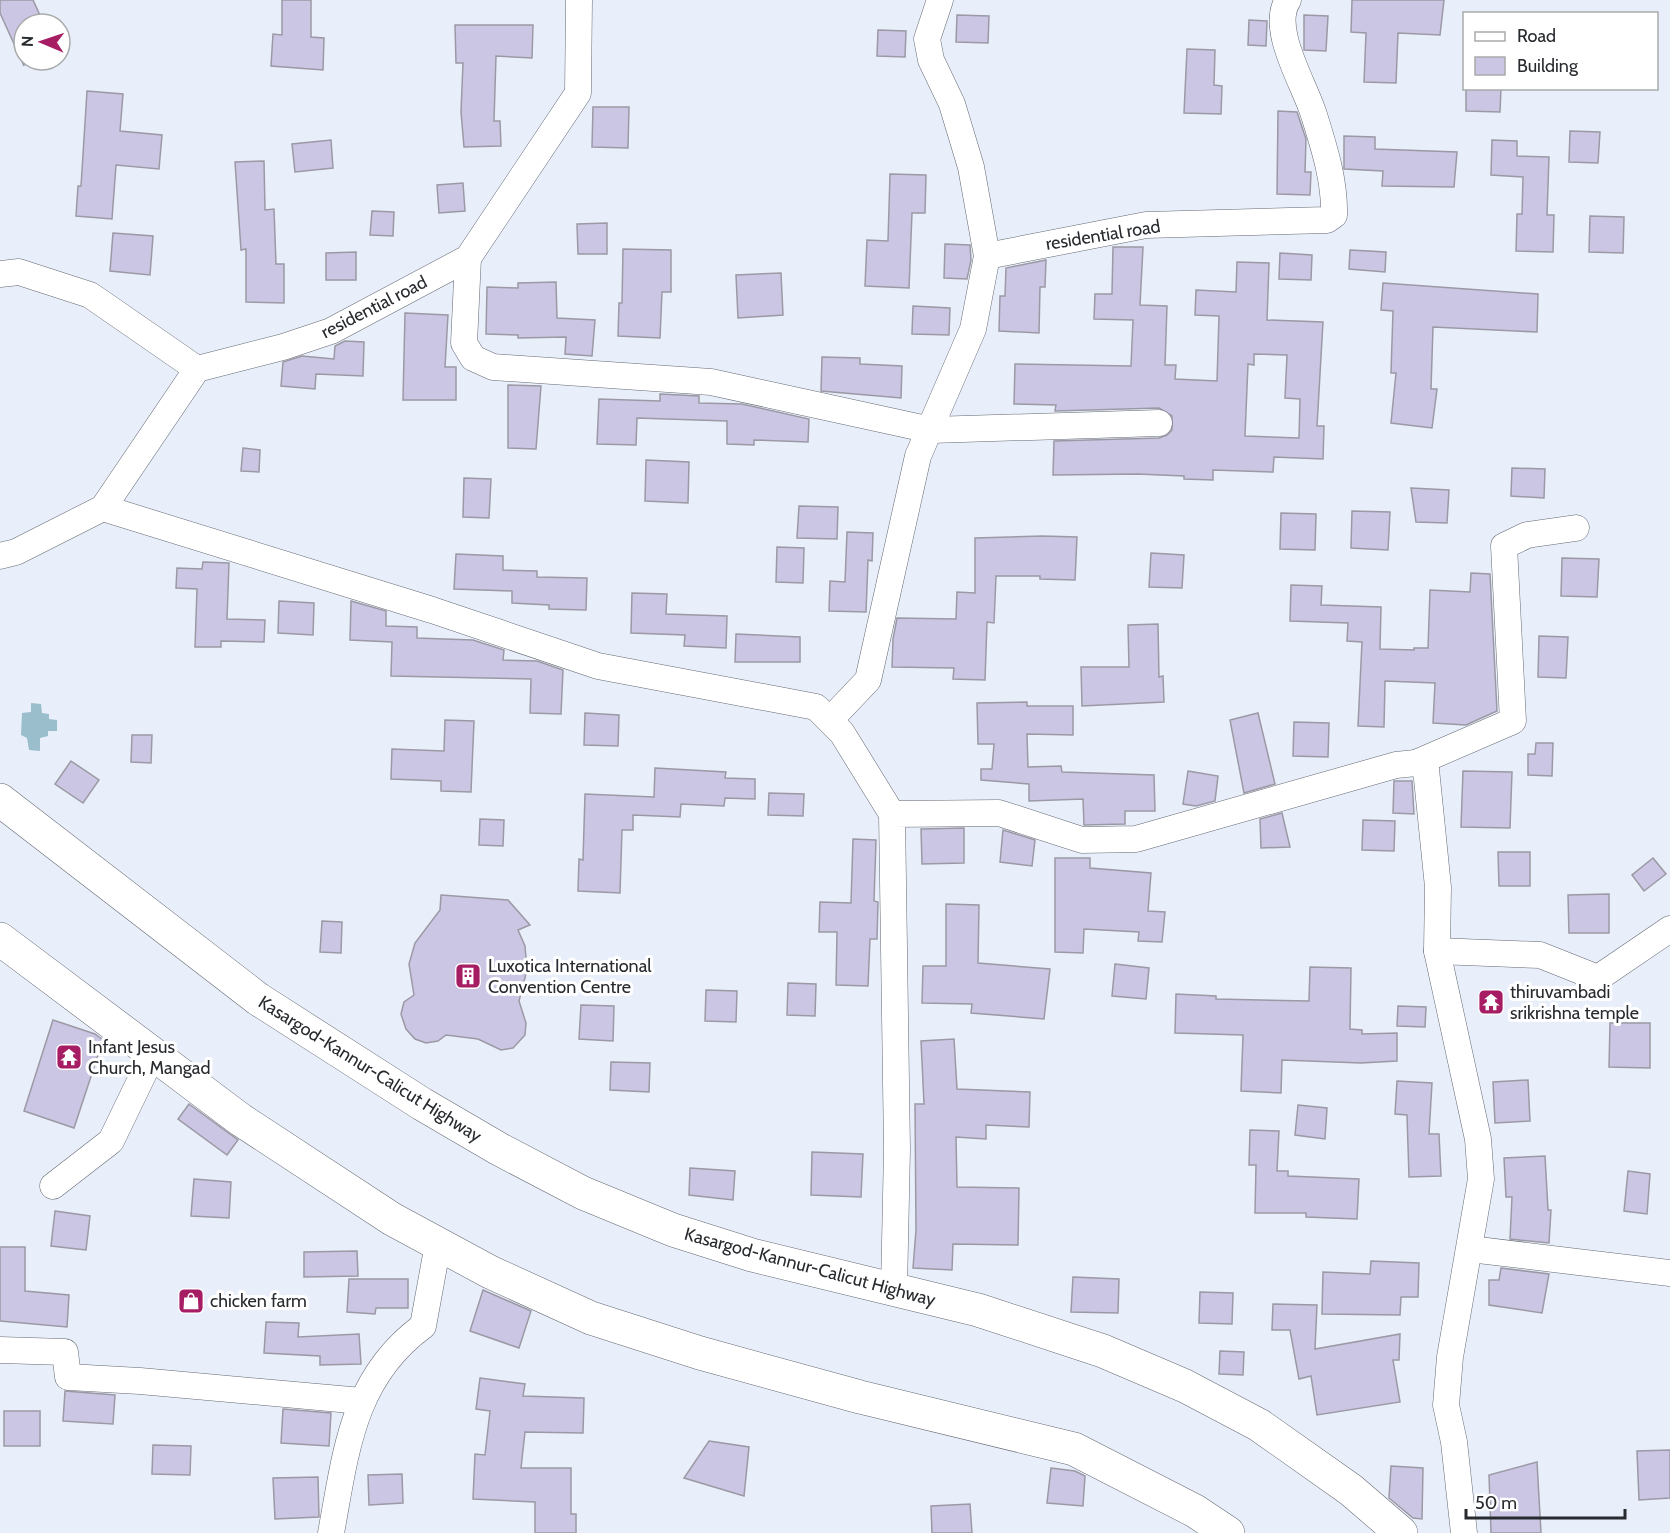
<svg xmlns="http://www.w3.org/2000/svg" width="1670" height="1533" font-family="Cabin,sans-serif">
	<rect width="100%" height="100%" fill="#e9effa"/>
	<path fill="#9abecb" d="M31,703L41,704L42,713L49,714V719L57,720V731H48V736L40,738V751L29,750L27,738L21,735L22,713L31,712Z"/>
	<g fill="#ccc6e5" stroke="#9b99a4" stroke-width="1.5" fill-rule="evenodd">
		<path d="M0,0H33L44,24H24V66L0,13Z"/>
		<path d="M282,0H311V37L324,38L323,70L271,66L273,34L282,35Z"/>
		<path d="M1352,0H1444L1440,35L1398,33L1396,83L1364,82L1366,33L1351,32Z"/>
		<path d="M957,15L989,16L988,43L956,42Z"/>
		<path d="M1304,15L1328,16L1326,51L1304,50Z"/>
		<path d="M1249,20L1267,21L1266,46L1248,45Z"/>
		<path d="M455,25H533L532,58L496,56L494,121H500L501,146L464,147L461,112L463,63H456Z"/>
		<path d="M878,30L906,31L905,57L877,56Z"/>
		<path d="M1187,49L1215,50L1214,85L1222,86L1221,114L1184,113Z"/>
		<path d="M1466,88H1501L1500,112L1466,111Z"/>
		<path d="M87,91L123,94L120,131L162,135L159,169L116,165L112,219L76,216L78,186H81Z"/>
		<path d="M593,107H629L628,148L592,147Z"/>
		<path d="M1278,111L1297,112L1306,139L1305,172H1311L1310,195L1277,194Z"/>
		<path d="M1570,131L1600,132L1598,163L1569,162Z"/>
		<path d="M1344,136L1375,137V149L1457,152L1454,187L1382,186L1383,171L1344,169Z"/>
		<path d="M331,140L333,168L295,172L292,144Z"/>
		<path d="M1492,140L1517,141V156L1549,157L1547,215H1554L1553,252L1516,251L1517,214H1522L1523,177L1491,175Z"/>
		<path d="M264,161L265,210L274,209L276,264H284V303L246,302V249L241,250L235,162Z"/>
		<path d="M890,174L926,175L925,213H912L909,288L865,286L867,240L888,241Z"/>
		<path d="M463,183L465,211L439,213L437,185Z"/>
		<path d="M372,211L394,212L393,236L370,235Z"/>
		<path d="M1590,216L1624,217L1623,253L1589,252Z"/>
		<path d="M607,223V254H578L577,224Z"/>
		<path d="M113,233L153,236L150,275L110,271Z"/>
		<path d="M945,244L970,245L971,260L967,279L944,278Z"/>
		<path d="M1113,247H1143L1140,305L1167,306L1165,365H1176L1175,379L1217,381L1219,316L1195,315L1196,290L1236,292L1237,262L1269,263L1267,320L1323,322L1317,426H1324L1323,459L1274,457L1273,472L1213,470V480L1184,479V476L1137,474L1053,475L1054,441L1159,438L1167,435L1172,430V416L1159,408L1055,411L1056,405L1014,404L1015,364L1131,366L1133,320L1094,319L1095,294H1112ZM1254,354L1287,355L1285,398L1300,399L1299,438L1245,436L1248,364L1254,365Z"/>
		<path d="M623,249L671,250V292H662L660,338L618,336L619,303H622Z"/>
		<path d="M1350,250L1386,252L1385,272L1349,269Z"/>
		<path d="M356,252V280H326V253Z"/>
		<path d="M1280,253L1312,255L1311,280L1279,279Z"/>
		<path d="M1046,260L1045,287H1040L1039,333L999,331L1000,296H1005L1006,268Z"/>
		<path d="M781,273L783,315L738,318L736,275Z"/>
		<path d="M556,282L557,318L595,320L592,356L565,354L566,337L518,338V335L486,334L487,287L518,288V283Z"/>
		<path d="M1383,283L1538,294L1537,332L1433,327L1431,389H1437L1432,428L1391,423L1396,373H1391L1393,311L1381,310Z"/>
		<path d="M913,306L950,308L949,335L912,334Z"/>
		<path d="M405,313L448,315L445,367H456V400H403Z"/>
		<path d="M345,341L364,342L363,376L316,374L315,389L281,386L283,362L302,356L334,359L335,346Z"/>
		<path d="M822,357L860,358V364L902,366L901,398L821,391Z"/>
		<path d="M508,385L541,386L536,449L508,448Z"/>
		<path d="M660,394L699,396V403L742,404L809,419L808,442L754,440V445L727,444V421L637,418L636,445L597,444L599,399L660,401Z"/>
		<path d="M243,448L260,450L259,472L241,471Z"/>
		<path d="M646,460L689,462L688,503L645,501Z"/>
		<path d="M1512,468L1545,469L1544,498L1511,496Z"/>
		<path d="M464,478L491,479L489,518L463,517Z"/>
		<path d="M1411,488L1449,490L1447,523L1416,522Z"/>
		<path d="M799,506L838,507L837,539L797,538Z"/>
		<path d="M1352,511L1390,512L1388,550L1351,548Z"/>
		<path d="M1281,513L1316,514L1315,550L1280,549Z"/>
		<path d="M847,532L873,533L872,561L868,560L866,612L829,611L830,581L845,582Z"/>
		<path d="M1042,536L1077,537L1075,580L1040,579V576H996L994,623L987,622L985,680L953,679L954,668L892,667L893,639L897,618L956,619L957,592L975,593V538Z"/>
		<path d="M777,547L804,548L803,583L776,582Z"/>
		<path d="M1151,553L1184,555L1182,588L1149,587Z"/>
		<path d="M456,554L503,556V570L537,571V577L587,578L586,610L549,609V605L512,603V591L454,589Z"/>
		<path d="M1562,558L1599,559L1597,597L1561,596Z"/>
		<path d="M203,562L229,563L227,619L265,620L264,642L221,641V647H195L197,589L176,588L177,568L202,569Z"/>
		<path d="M1471,573L1490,574L1497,711L1466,725L1433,723L1435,683L1385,681L1384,727L1358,726L1362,642L1347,641L1348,623L1290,621L1291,585L1322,586L1321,605L1381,607L1380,649L1414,650V648H1428L1430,590L1470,592Z"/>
		<path d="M632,593L667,594L666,614L727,616L726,648L684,646L685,635L631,633Z"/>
		<path d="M279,601L314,603L313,635L278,633Z"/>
		<path d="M351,601L386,611V626L417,627V638L473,640L504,650L503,660L537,661L563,670L561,714L530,713L531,679L391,676L392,642L350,640Z"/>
		<path d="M1158,624L1159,677L1163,676L1164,702L1082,706L1081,667H1129L1128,625Z"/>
		<path d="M736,634L800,637V662H735Z"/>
		<path d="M1539,636L1568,637L1566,678L1538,677Z"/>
		<path d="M1027,702V706H1073V735L1027,734L1028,767L1061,766L1062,772L1154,775L1155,811H1125V824L1084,825L1083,799L1029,801V784L981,780V769H992L994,744H978L977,703Z"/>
		<path d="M585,713L619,715L618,746L584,745Z"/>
		<path d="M1258,713L1275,784L1244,793L1230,720Z"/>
		<path d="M445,720L474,721L471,792L441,791V781L391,779L392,749L444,751Z"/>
		<path d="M1294,722L1329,723L1328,757L1293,756Z"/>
		<path d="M132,735H152L151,763L131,762Z"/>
		<path d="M1536,743H1553L1552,776L1528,775V754H1535Z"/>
		<path d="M71,761L99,780L83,803L55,784Z"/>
		<path d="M655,768L726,772L725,778L755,779V799L725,798L724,806L681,804L680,817L633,815V830H622L620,893L578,891L579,859L583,860L585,794L654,797Z"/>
		<path d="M1188,771L1218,776L1215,801L1196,806L1183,804Z"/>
		<path d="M1463,771L1512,772L1510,828L1461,827Z"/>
		<path d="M1394,781H1412L1414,814L1393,813Z"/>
		<path d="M769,793L804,794L803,816L768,815Z"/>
		<path d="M1282,813L1290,847L1261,848L1260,819Z"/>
		<path d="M480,819L504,820L503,846L479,845Z"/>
		<path d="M1363,820L1395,821L1394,851L1362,850Z"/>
		<path d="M964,828V863L922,864L921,829Z"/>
		<path d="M1003,830L1035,840L1032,866L1000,862Z"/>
		<path d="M853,839L876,840L874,901L878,902L877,939H870L868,986L836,985L837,932H819L820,902L851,903Z"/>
		<path d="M1498,852H1530V886H1499Z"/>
		<path d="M1055,858H1090V868L1151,873L1148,911L1165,912L1162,942L1138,941L1139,932L1084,929L1083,953L1055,952Z"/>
		<path d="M1653,858L1666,874L1644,891L1632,875Z"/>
		<path d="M1609,894V933H1569L1568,895Z"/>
		<path d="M441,895L508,900L530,925L518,930L525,946L527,970L519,1001L526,1023L525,1035L513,1048L501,1050L478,1039L446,1035L438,1041L426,1043L415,1039L406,1029L401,1014L404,1002L414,995L409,964L415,943L440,910Z"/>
		<path d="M946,904L979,905L978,963L1050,969L1044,1019L971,1013L972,1004L922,1003L923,966H946Z"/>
		<path d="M322,921L342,922L341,953L320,952Z"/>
		<path d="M1115,964L1149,968L1146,999L1112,996Z"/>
		<path d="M1310,967L1351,968L1350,1029L1362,1030V1034L1397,1033V1061L1361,1063L1282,1060L1281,1093L1241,1091L1243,1035L1175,1033L1176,994L1216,996V999L1309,1001Z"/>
		<path d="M788,983L816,984L815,1016L787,1015Z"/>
		<path d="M706,990L737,991L736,1022L705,1021Z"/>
		<path d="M581,1005L614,1006L613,1041L579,1039Z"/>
		<path d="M1398,1006L1426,1007L1425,1027L1397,1026Z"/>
		<path d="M53,1020L95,1034L103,1040L74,1128L24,1111Z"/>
		<path d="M1610,1023H1650V1068L1609,1067Z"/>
		<path d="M954,1039L957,1089L1030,1092L1029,1127L986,1125V1139L956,1137L957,1187L1019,1188L1018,1245L953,1244L952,1270L913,1268L916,1230L915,1104H924L921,1041Z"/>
		<path d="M611,1062L650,1063L649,1092L610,1090Z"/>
		<path d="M1528,1080L1530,1121L1495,1123L1493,1082Z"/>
		<path d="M1397,1081L1432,1083L1429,1134H1439L1441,1176L1409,1177L1407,1115L1395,1114Z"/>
		<path d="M189,1104L238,1140L227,1155L178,1119Z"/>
		<path d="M1298,1105L1327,1108L1325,1139L1295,1135Z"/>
		<path d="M1250,1130L1279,1131L1277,1171H1288V1176L1359,1179L1357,1219L1306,1217V1213H1255L1256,1165H1249Z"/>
		<path d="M812,1152L863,1154L861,1197L811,1195Z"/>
		<path d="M1545,1156L1548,1210H1551L1549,1243L1510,1239L1512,1197H1506L1504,1158Z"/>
		<path d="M690,1168L735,1171L733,1200L689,1195Z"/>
		<path d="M1628,1171L1650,1174L1647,1214L1624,1211Z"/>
		<path d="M194,1179L231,1182L229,1218L191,1216Z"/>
		<path d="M55,1211L90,1216L86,1250L51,1246Z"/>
		<path d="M0,1247H25V1291L69,1295L67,1327L0,1321Z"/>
		<path d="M357,1251L358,1276L304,1277V1252Z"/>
		<path d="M1371,1261L1419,1263L1418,1297H1401L1400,1315L1322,1314L1323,1272L1370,1274Z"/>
		<path d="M1501,1268L1549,1274L1542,1313L1489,1305V1280H1499Z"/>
		<path d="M1073,1277L1119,1279L1118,1313L1071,1312Z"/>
		<path d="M349,1279H408V1308H376L375,1314L347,1312Z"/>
		<path d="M483,1290L531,1311L519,1348L470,1331Z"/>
		<path d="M1200,1292L1233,1293L1232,1324L1199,1323Z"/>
		<path d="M1273,1304L1317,1305L1315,1349L1400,1334L1399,1360H1393L1400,1402L1317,1415L1311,1376L1299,1379L1290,1330H1272Z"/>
		<path d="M266,1322L299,1323L298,1337L359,1334L361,1364L320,1365V1356L264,1353Z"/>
		<path d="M1220,1351L1244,1352L1243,1375L1219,1374Z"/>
		<path d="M480,1378L525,1384L523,1396L584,1398L583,1433L525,1432L521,1468H571V1514H576V1533H535V1502L473,1499L475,1454L485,1455L490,1411L476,1409Z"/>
		<path d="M65,1391L115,1395L113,1424L63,1421Z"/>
		<path d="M283,1409L331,1413L329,1446L281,1443Z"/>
		<rect x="4" y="1411" width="36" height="35"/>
		<path d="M709,1441L749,1447L744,1496L684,1478Z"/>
		<path d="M153,1445L191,1446L190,1475L152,1474Z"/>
		<path d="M1670,1450V1498L1639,1500L1637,1451Z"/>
		<path d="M1537,1462L1541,1533H1491L1489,1475Z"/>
		<path d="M1391,1466L1423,1468L1422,1519L1413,1518L1389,1498Z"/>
		<path d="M1051,1468L1075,1471L1085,1476L1083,1506L1047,1503Z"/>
		<path d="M402,1474L403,1503L369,1505L368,1475Z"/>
		<path d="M318,1477L319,1517L275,1519L273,1478Z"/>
		<path d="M970,1504L972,1533H932L931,1506Z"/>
	</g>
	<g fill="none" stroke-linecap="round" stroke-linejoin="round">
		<defs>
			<g id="minor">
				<path d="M940,0L927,39L931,60L952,104L971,167L987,256L1146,225L1327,220L1334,215C1335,181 1324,147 1314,115C1305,85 1269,29 1288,0"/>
				<path d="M468,258L464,343L473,358L493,367L711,382L931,430L1159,423"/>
				<path d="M0,274L19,272L90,295L197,369"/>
				<path d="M103,508L432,610L598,666L816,707L842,733L892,814"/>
				<path d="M0,556L16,552L103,508L197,369L283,347L331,331L468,258L578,93L579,0"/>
				<path d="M830,720L868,680L918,456L973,329L987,256"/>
				<path d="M1416,763L1513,721L1504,546L1527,535L1576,528"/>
				<path d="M1437,951L1540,955L1598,978L1670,929"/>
				<path d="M53,1186L111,1141L153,1054"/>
				<path d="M1470,1249L1670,1273"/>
				<path d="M894,1290L897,1149L892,814L999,813L1082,840L1136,839L1396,765L1416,763L1426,769L1438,887L1437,951L1478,1139L1481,1179L1450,1357L1446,1405L1454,1442L1464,1533"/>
				<path d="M0,1350L65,1352L68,1377L140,1381L362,1401"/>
				<path d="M331,1533C346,1452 352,1378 423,1326L438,1244"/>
			</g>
			<g id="trunk">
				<path d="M0,800L258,999L422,1104L499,1149L583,1193L673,1230L752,1255L978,1310L1103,1351L1185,1386L1259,1425L1351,1490L1401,1533"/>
				<path d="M0,939L241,1120L392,1219L490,1272L591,1318L700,1353L860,1397L1074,1449L1195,1511L1228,1533"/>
			</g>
		</defs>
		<use href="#minor" stroke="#646973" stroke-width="27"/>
		<use href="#trunk" stroke="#646973" stroke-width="34"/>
		<use href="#minor" stroke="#fff" stroke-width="26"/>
		<use href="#trunk" stroke="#fff" stroke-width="33"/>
	</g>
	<defs>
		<symbol id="building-square" viewBox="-11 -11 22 22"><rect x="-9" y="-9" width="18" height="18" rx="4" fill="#a61d64" stroke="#fff"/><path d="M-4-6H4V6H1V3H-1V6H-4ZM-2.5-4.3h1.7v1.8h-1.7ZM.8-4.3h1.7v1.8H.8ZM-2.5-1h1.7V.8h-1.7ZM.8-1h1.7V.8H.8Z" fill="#fff"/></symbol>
		<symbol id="temple-square" viewBox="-11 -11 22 22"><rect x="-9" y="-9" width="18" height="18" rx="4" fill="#a61d64" stroke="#fff"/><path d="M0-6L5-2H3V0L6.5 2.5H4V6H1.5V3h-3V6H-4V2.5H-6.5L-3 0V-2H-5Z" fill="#fff"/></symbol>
		<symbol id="shop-square" viewBox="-11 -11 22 22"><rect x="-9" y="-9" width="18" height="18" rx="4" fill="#a61d64" stroke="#fff"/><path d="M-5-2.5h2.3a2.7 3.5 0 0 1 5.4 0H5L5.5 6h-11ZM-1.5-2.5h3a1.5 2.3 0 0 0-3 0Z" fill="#fff"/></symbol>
	</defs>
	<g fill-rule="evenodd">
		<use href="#building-square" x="453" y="961" width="30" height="30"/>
		<use href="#temple-square" x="1476" y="987" width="30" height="30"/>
		<use href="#temple-square" x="54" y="1042" width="30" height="30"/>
		<use href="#shop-square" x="176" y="1286" width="30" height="30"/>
	</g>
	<g text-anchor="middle" stroke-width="6" stroke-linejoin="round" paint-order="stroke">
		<g font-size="18" fill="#272a2e" stroke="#fff">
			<text transform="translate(1103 235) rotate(-9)" y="6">residential road</text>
			<text transform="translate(374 307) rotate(-27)" y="6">residential road</text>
			<text transform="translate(370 1069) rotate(32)" y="6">Kasargod-Kannur-Calicut Highway</text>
			<text transform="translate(810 1267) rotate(15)" y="6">Kasargod-Kannur-Calicut Highway</text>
		</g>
		<g font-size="18" fill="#272a2e" stroke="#fff" text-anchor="start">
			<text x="488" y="972">Luxotica International<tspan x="488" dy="21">Convention Centre</tspan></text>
			<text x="1510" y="998">thiruvambadi<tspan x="1510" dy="21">srikrishna temple</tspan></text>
			<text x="88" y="1053">Infant Jesus<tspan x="88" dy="21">Church, Mangad</tspan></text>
			<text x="210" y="1307">chicken farm</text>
		</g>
	</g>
	<rect x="1463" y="12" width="195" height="78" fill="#ffffff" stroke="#a9aaab" stroke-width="1.5"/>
	<rect x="1475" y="32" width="30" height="9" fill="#ffffff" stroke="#a9aaab" stroke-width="1.5"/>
	<text x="1517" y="42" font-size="18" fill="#272a2e">Road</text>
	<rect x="1475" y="57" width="30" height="18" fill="#ccc6e5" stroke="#a9aaab" stroke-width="1.5"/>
	<text x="1517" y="72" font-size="18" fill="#272a2e">Building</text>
	<g transform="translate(42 42) rotate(272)"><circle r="28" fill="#ffffff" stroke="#a9aaab" stroke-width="1.5"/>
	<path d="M0-4.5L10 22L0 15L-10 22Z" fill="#a61d64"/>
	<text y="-9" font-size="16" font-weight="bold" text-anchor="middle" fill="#272a2e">N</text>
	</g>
	<path d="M1466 1509v9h159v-9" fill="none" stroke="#272a2e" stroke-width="3"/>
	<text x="1475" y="1509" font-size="18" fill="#272a2e" stroke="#ffffff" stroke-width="4.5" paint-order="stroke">50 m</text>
</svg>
